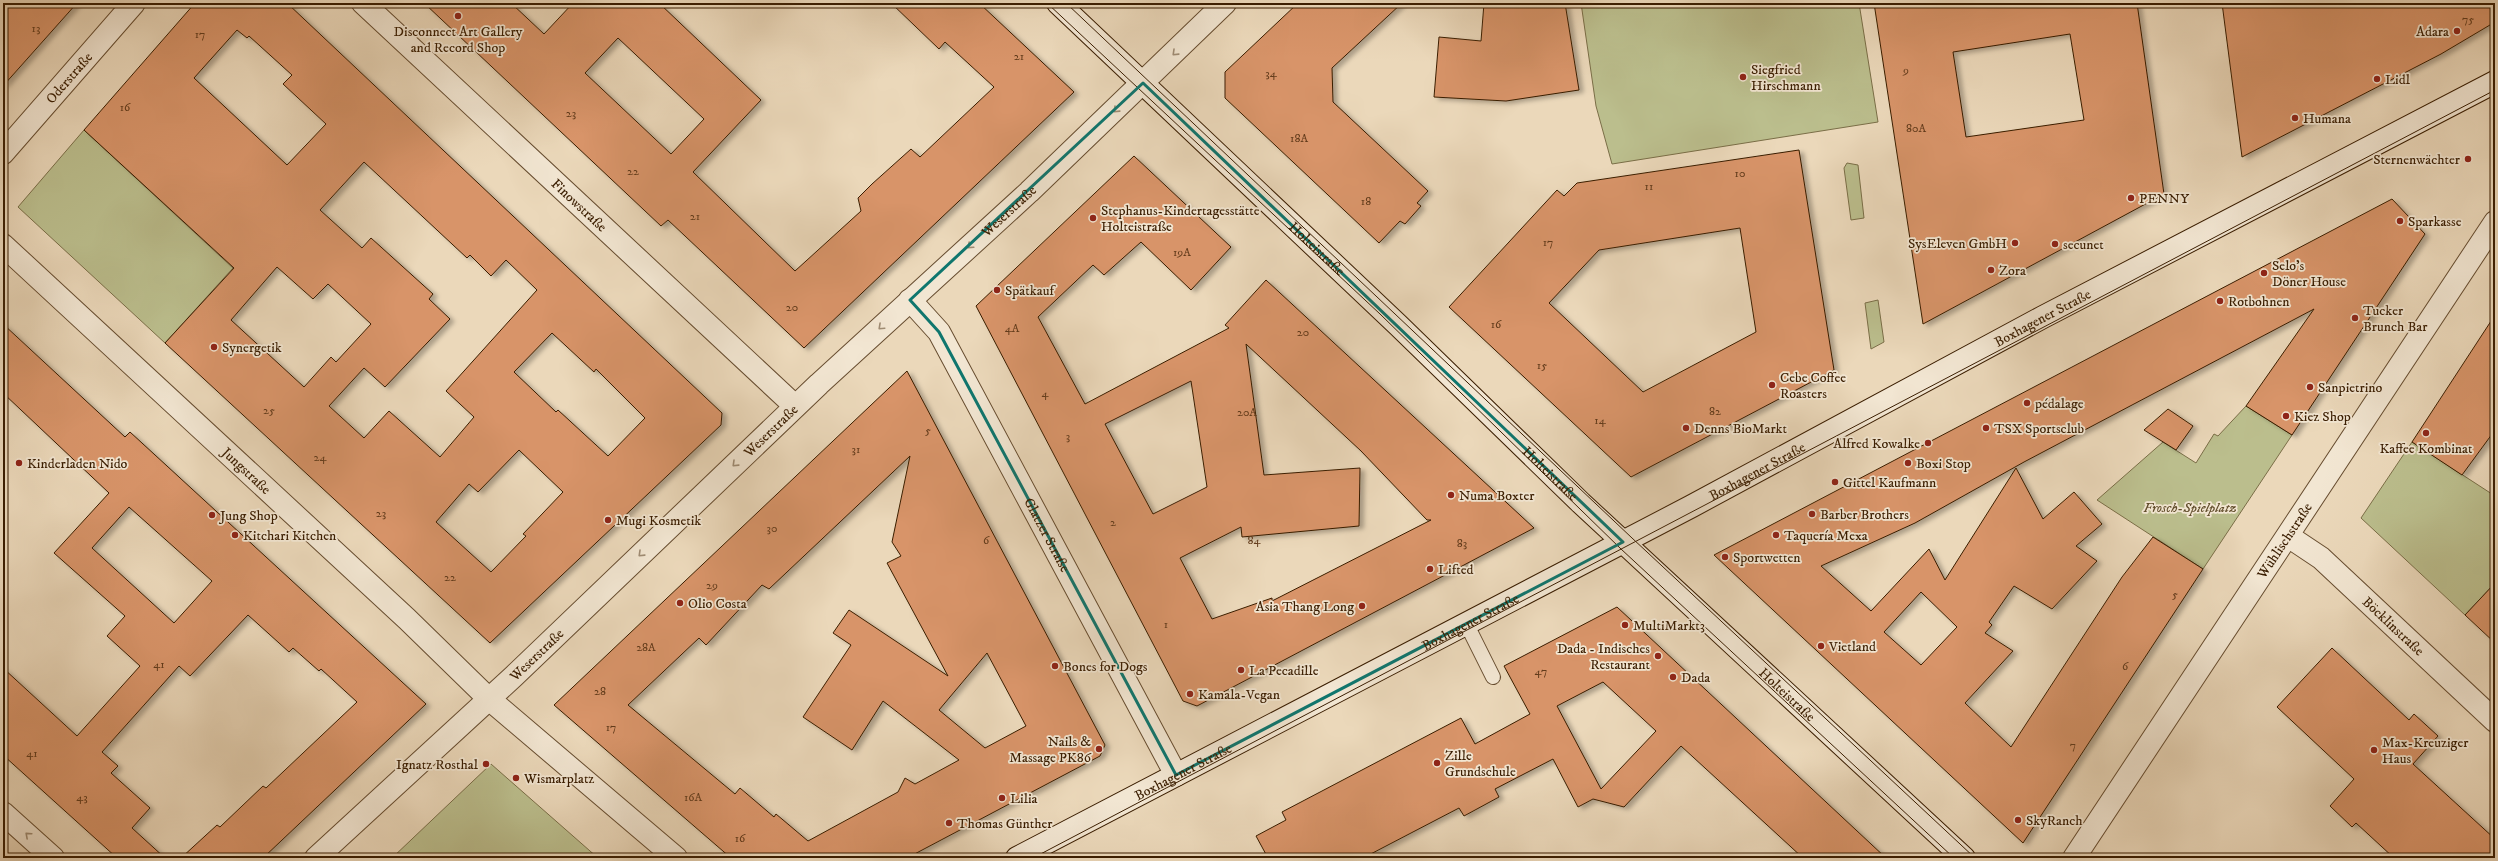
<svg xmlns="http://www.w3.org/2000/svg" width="2498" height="861" font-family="'IM FELL DW Pica',serif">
	<defs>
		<filter id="shadow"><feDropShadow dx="4.5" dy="2.5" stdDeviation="2" flood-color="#0004"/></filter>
	</defs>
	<rect width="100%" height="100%" fill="#ebd8ba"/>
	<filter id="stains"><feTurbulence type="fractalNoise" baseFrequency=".005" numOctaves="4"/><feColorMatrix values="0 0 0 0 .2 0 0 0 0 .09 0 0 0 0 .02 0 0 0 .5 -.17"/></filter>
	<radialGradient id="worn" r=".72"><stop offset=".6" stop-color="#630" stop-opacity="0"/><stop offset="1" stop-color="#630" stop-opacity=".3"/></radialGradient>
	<g fill="#bbbe8d" stroke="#7a6e47">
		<path d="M1581,3H1859L1878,122L1612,164L1596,106Z"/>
		<path d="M84,130L233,268L165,343L18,207Z"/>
		<path d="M1847,163L1858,165L1864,218L1851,220L1844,168Z"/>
		<path d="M1878,300L1884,342L1871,349L1865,303Z"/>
		<path d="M2246,406L2292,435L2203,569L2097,500L2163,442L2196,463L2214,434L2218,436Z"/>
		<path d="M2412,442L2495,496V583L2465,615L2361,518Z"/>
		<path d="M491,764L598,858H392Z"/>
	</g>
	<g fill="#d89469" stroke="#3a1d01" fill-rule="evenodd" filter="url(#shadow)">
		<path d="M3,3H77L3,86Z"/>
		<path d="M195,3H287L722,413L721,425L490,643L165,343L234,268L84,130ZM237,30L247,38L249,36L292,75L283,84L326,124L287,165L194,78ZM364,162L467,258L470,255L491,276L506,260L537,290L446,391L474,417L440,457L389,411L364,438L329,406L364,368L385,387L450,319L429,299L433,294L371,238L362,248L320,210ZM277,267L313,299L328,284L371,324L336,362L331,357L304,387L231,320ZM552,333L594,372L596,369L645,418L608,456L558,410L556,412L514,372ZM519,450L563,492L523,534L526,536L491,572L436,522L469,484L478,492Z"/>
		<path d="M424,3H511L544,34L573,3H659L761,100L693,172L795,271L861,211L858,198L872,184L911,149L920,157L994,87L945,42L939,49L891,3H979L1074,92L804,348L668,220L661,226ZM618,38L704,119L671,154L585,73Z"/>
		<path d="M1298,3H1402L1332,68L1333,102L1428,191L1417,203L1421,206L1405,224L1400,221L1379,243L1225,98V72Z"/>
		<path d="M1484,3H1565L1579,90L1506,101L1434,97L1439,37L1481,41Z"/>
		<path d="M1874,3H2137L2164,194L1923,324ZM2070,34L2084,120L1966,137L1953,52Z"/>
		<path d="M2222,3H2495V22L2441,54L2242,157Z"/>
		<path d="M1799,150L1834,370L1631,477L1449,307L1557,190L1564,196L1577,183ZM1740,228L1756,332L1643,392L1549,303L1599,250Z"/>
		<path d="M1134,156L1231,247L1191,290L1141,242L1104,275L1093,265L1038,317L1085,404L1229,328L1225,325L1266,280L1534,528L1197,706L1183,701L976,306ZM1246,344L1361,451L1427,520H1431L1272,601V598L1212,619L1180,558L1241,527L1242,537L1359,526L1360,468L1264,475ZM1191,381L1207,487L1153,514L1105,424Z"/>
		<path d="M2392,199L2425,234L2292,435L2246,406L2314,309L2024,462L1915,523L1821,566L1871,611L1929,549L1945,580L2016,468L2043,519L2074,492L2102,524L2076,546L2097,561L2052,609L2014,586L1989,622L1992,625L1985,633L2013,651L1965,703L2011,747L2122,577L2153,537L2203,569L2023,843L1714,555ZM1921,592L1957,627L1921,665L1884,632Z"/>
		<path d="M2495,315V430L2462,475L2412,442Z"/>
		<path d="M3,324L125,437L130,432L426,704L263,858H181L217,825L220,827L263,786L266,788L357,702L321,669L319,671L293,648L289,652L248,615L190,676L179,666L102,752L118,766L111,773L150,808L132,828L165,858H117L3,755V668L77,736L140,666L107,636L125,616L54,553L109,493L3,393ZM129,507L212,581L174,623L92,548Z"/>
		<path d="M907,371L1105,745L1100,756L907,858H731L554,705ZM910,456L892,542L901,556L887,563L948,676L849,610L833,633L851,645L803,717L852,750L883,701L959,760L915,784L905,778L898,792L808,841L776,814L774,817L740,788L735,794L628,705L699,638L706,645L762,585L769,589ZM987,653L1026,726L985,748L939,710Z"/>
		<path d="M2168,409L2193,426L2176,450L2144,430Z"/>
		<path d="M2495,583V643L2465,615Z"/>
		<path d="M1617,607L1886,858H1803L1681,746L1624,807L1593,799L1578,807L1553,759L1495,789L1499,797L1464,816L1459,808L1363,858H1268L1256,836L1286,820L1282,812L1461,718L1475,744L1530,714L1504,666ZM1603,682L1656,731L1601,789L1557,706Z"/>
		<path d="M2332,648L2409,720L2414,714L2438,736L2413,764L2495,839V858H2394L2356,823L2352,827L2330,806L2354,779L2277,707Z"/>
	</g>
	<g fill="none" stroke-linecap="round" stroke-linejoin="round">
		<defs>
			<path id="lane" d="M1467,625L1493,677"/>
			<g id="street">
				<path id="s1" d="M363,3L795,406"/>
				<path id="s2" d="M3,153L134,3"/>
				<path id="s3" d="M3,245L407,619L488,698L676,858"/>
				<path id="s4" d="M910,300L939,332L1176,775"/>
				<path id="s5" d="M2288,536L2321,558L2495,721"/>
				<path d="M3,813L53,858"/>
				<path id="s6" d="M316,858L514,676L819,384L1029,192L1225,3"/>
				<path id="s7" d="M2074,858L2495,222"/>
			</g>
			<g id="secondary">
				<path id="s8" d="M1058,3L1398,325L1581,503L1964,858"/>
				<path id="s9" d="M1017,858L1692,506L2043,317L2495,82"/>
			</g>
		</defs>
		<use href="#lane" stroke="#664c2f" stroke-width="16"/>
		<use href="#street" stroke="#664c2f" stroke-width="24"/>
		<use href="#secondary" stroke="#3a1d01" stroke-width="24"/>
		<use href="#lane" stroke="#f2e6d2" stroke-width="14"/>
		<use href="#street" stroke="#f2e6d2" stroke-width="22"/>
		<use href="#secondary" stroke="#f2e6d2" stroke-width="22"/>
		<g stroke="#3a1d01" stroke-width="1">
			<path d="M1047,3L1380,314L1621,549L1954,858"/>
			<path d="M1066,3L1632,538L1975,858"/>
			<path d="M1033,858L2495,90"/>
		</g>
	</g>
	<defs><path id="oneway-chevron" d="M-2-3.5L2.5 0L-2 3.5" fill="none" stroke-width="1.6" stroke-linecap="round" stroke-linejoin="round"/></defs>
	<g stroke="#9f8c74">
		<use href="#oneway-chevron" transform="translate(1175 53) rotate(136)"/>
		<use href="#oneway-chevron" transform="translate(1116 110) rotate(136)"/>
		<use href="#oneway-chevron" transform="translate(970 246) rotate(138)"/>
		<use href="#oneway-chevron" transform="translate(881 327) rotate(137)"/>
		<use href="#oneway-chevron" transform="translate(735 464) rotate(136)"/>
		<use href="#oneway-chevron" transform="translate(641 554) rotate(136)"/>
		<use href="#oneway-chevron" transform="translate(28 835) rotate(-138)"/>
	</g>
	<path fill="none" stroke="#0f766e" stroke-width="3" stroke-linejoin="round" d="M1143,83L1623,542L1176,775L939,332L910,300Z"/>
	<g fill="#8f2418" stroke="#f2e6d2" stroke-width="1.5">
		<circle cx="458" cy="16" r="4"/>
		<circle cx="2457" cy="31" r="4"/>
		<circle cx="1743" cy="77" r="4"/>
		<circle cx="2377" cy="79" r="4"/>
		<circle cx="2295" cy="118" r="4"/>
		<circle cx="2468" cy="159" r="4"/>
		<circle cx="2131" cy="198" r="4"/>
		<circle cx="1093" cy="218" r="4"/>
		<circle cx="2400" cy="221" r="4"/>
		<circle cx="2015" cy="243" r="4"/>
		<circle cx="2055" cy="244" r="4"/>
		<circle cx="1991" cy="270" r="4"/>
		<circle cx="2264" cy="273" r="4"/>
		<circle cx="997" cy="290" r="4"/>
		<circle cx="2220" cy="301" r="4"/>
		<circle cx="2355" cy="318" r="4"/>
		<circle cx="214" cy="347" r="4"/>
		<circle cx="1772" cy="385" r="4"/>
		<circle cx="2310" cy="387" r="4"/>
		<circle cx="2027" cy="403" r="4"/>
		<circle cx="2286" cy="416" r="4"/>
		<circle cx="1686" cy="428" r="4"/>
		<circle cx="1986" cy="428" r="4"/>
		<circle cx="2426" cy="433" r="4"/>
		<circle cx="1928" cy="443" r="4"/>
		<circle cx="19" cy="463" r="4"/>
		<circle cx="1908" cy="463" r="4"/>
		<circle cx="1835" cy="482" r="4"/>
		<circle cx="1451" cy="495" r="4"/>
		<circle cx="1812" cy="514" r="4"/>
		<circle cx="212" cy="515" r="4"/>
		<circle cx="608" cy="520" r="4"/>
		<circle cx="235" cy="535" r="4"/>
		<circle cx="1776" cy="535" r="4"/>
		<circle cx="1725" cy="557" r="4"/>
		<circle cx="1430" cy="569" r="4"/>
		<circle cx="680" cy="603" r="4"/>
		<circle cx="1362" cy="606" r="4"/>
		<circle cx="1625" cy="625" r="4"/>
		<circle cx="1821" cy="646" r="4"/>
		<circle cx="1658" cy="656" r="4"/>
		<circle cx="1055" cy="666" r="4"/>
		<circle cx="1241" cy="670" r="4"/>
		<circle cx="1673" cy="677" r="4"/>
		<circle cx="1190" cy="694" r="4"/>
		<circle cx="1099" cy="749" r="4"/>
		<circle cx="2374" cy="750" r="4"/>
		<circle cx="1437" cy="763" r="4"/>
		<circle cx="486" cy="764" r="4"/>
		<circle cx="516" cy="778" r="4"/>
		<circle cx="1002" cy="798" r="4"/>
		<circle cx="2018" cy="820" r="4"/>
		<circle cx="949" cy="823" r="4"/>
	</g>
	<g text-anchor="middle" stroke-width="3.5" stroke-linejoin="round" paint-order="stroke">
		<g font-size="12" fill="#623b1b">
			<text x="2468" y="23">75</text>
			<text x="36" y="32">13</text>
			<text x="200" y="38">17</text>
			<text x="1019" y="60">21</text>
			<text x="1906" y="74">9</text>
			<text x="1271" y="77">34</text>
			<text x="125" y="111">16</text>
			<text x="571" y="117">23</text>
			<text x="1916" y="132">80A</text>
			<text x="1299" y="142">18A</text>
			<text x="633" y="175">22</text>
			<text x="1740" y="177">10</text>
			<text x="1649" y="190">11</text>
			<text x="1366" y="205">18</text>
			<text x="695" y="220">21</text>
			<text x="1548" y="246">17</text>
			<text x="1182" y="256">19A</text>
			<text x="792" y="311">20</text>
			<text x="1496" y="328">16</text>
			<text x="1012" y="332">4A</text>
			<text x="1303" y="336">20</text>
			<text x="1542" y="369">15</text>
			<text x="1045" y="397">4</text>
			<text x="269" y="414">25</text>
			<text x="1715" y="415">82</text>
			<text x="1247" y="416">20A</text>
			<text x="1600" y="424">14</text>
			<text x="928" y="434">5</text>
			<text x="1068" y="440">3</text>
			<text x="856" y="453">31</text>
			<text x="320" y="461">24</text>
			<text x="381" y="517">23</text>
			<text x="1113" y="526">2</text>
			<text x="772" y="532">30</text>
			<text x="986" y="544">6</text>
			<text x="1254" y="544">84</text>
			<text x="1462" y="547">83</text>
			<text x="450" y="581">22</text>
			<text x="712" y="589">29</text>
			<text x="2175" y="598">5</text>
			<text x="1166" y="628">1</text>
			<text x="646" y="651">28A</text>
			<text x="159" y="668">41</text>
			<text x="2125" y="670">6</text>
			<text x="1541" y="675">47</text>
			<text x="600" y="695">28</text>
			<text x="611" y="731">17</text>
			<text x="2073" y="749">7</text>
			<text x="32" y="757">41</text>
			<text x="82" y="801">43</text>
			<text x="693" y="801">16A</text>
			<text x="740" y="842">16</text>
		</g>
		<g font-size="14" fill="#3a1d01" stroke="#f2e6d2" text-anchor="start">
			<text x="458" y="36" text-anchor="middle">Disconnect Art Gallery<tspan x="458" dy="16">and Record Shop</tspan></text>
			<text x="2449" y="36" text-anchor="end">Adara</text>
			<text x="1751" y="74">Siegfried<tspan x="1751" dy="16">Hirschmann</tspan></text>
			<text x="2385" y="84">Lidl</text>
			<text x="2303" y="123">Humana</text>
			<text x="2460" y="164" text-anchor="end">Sternenwächter</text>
			<text x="2139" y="203">PENNY</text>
			<text x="1101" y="215">Stephanus-Kindertagesstätte<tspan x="1101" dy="16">Holteistraße</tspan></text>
			<text x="2408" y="226">Sparkasse</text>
			<text x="2007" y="248" text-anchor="end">SysEleven GmbH</text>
			<text x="2063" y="249">secunet</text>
			<text x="2272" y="270">Selo's<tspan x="2272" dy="16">Döner House</tspan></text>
			<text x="1999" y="275">Zora</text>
			<text x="1005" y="295">Spätkauf</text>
			<text x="2228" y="306">Rotbohnen</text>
			<text x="2363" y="315">Tucker<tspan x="2363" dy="16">Brunch Bar</tspan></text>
			<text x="222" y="352">Synergetik</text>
			<text x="1780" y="382">Cebe Coffee<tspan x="1780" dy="16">Roasters</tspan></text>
			<text x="2318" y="392">Sanpietrino</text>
			<text x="2035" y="408">pédalage</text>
			<text x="2294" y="421">Kiez Shop</text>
			<text x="1694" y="433">Denns BioMarkt</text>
			<text x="1994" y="433">TSX Sportsclub</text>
			<text x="1920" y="448" text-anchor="end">Alfred Kowalke</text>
			<text x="2426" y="453" text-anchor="middle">Kaffee Kombinat</text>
			<text x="27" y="468">Kinderladen Nido</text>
			<text x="1916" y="468">Boxi Stop</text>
			<text x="1843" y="487">Gittel Kaufmann</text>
			<text x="1459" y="500">Numa Boxter</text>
			<text x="1820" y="519">Barber Brothers</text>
			<text x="220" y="520">Jung Shop</text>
			<text x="616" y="525">Mugi Kosmetik</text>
			<text x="243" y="540">Kitchari Kitchen</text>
			<text x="1784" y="540">Taquería Mexa</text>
			<text x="1733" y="562">Sportwetten</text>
			<text x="1438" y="574">Lifted</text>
			<text x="688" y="608">Olio Costa</text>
			<text x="1354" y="611" text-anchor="end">Asia Thang Long</text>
			<text x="1633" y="630">MultiMarkt3</text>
			<text x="1829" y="651">Vietland</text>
			<text x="1650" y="653" text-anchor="end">Dada - Indisches<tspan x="1650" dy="16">Restaurant</tspan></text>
			<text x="1063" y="671">Bones for Dogs</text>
			<text x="1249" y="675">La Pecadille</text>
			<text x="1681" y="682">Dada</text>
			<text x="1198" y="699">Kamala-Vegan</text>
			<text x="1091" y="746" text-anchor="end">Nails &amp;<tspan x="1091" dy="16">Massage PK86</tspan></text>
			<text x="2382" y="747">Max-Kreuziger<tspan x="2382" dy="16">Haus</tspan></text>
			<text x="1445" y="760">Zille<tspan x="1445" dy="16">Grundschule</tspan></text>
			<text x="478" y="769" text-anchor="end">Ignatz Rosthal</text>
			<text x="524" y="783">Wismarplatz</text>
			<text x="1010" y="803">Lilia</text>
			<text x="2026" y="825">SkyRanch</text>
			<text x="957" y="828">Thomas Günther</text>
		</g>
		<g font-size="14" fill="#3a1d01" stroke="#f2e6d2">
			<text dy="5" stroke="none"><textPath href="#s2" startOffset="100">Oderstraße</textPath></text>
			<text dy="5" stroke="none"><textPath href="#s1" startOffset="296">Finowstraße</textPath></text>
			<text dy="5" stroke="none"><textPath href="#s6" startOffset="948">Weserstraße</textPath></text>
			<text dy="5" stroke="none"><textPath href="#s8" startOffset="357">Holteistraße</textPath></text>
			<text dy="5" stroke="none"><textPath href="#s9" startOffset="1159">Boxhagener Straße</textPath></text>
			<text dy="5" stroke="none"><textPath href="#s6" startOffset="624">Weserstraße</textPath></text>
			<text dy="5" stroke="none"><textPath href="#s3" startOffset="332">Jungstraße</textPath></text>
			<text dy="5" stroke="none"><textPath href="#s9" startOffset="835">Boxhagener Straße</textPath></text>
			<text dy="5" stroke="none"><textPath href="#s8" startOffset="681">Holteistraße</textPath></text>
			<text dy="5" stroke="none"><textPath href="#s4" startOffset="273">Glatzer Straße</textPath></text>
			<text dy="5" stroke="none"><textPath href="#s7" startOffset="381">Wühlischstraße</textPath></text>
			<text dy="5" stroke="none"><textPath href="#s9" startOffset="511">Boxhagener Straße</textPath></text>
			<text dy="5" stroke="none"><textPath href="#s5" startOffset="139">Böcklinstraße</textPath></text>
			<text dy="5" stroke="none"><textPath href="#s6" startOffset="300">Weserstraße</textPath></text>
			<text dy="5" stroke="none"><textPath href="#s8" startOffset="1005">Holteistraße</textPath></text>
			<text dy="5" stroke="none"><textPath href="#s9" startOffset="187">Boxhagener Straße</textPath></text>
		</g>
		<g font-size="14" font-style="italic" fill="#614d2b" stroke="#f2e6d2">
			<text x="2190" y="512">Frosch-Spielplatz</text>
		</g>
	</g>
	<rect width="2498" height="861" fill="none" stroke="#ebd8ba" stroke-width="16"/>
	<rect x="4" y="4" width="2490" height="853" fill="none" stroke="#3a1d01" stroke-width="2"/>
	<rect x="8" y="8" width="2482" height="845" fill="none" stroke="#3a1d01"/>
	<rect width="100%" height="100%" filter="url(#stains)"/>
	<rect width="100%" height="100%" fill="url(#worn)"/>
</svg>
